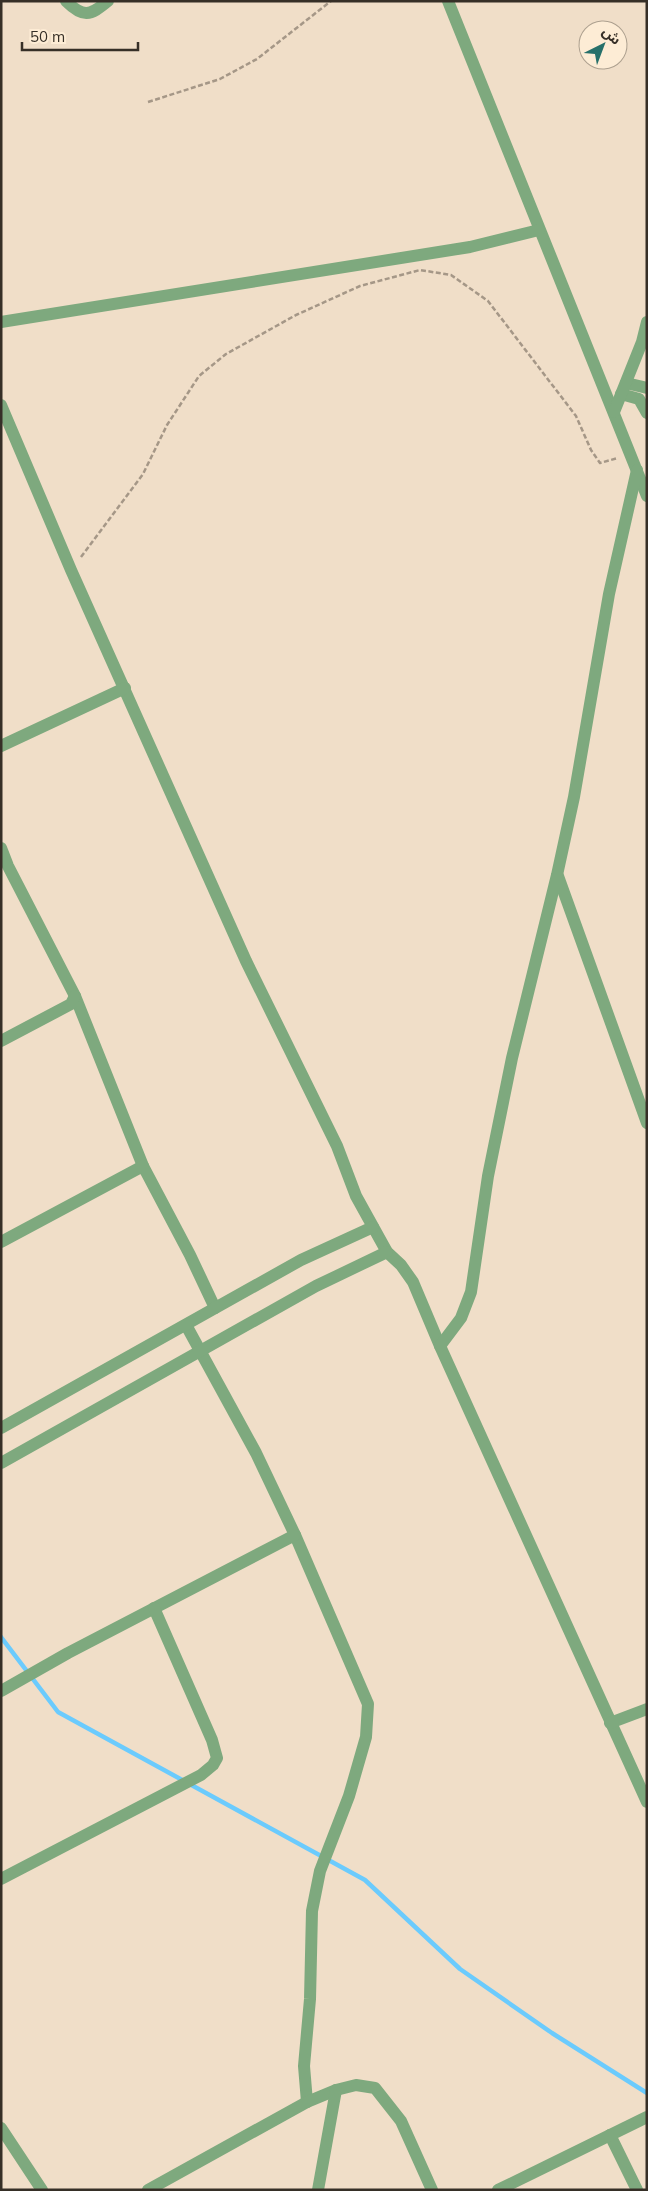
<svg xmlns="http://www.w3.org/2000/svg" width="648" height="2191" font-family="Mulish,'Noto Sans Arabic',sans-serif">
	<rect width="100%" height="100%" fill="#f0dec8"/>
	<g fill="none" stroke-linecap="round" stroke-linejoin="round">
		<path stroke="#6bcbfd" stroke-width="4.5" d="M1,1637L58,1712L365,1880L460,1969L552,2033L647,2093"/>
		<g stroke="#a59787" stroke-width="2.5" stroke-dasharray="5 2.5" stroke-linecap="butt">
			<path d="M148,102L220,79L257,59L331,1"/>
			<path d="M81,557L143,474L167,425L199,376L226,354L296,315L360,286L420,270L451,275L488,301L576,416L591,450L600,463L618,458"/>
		</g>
		<g stroke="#7ea97e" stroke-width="12">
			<path d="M66,1C83,18 90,16 108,1"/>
			<path d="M448,1L647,496"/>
			<path d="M1,322L470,247L539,230"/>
			<path d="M626,383L647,388"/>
			<path d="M621,394L639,399L647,413"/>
			<path d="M1,405L71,570L246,961L337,1146L356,1196L387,1252L401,1265L413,1282L440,1346L647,1802"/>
			<path d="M614,412L642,342L647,322"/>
			<path d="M1,746L125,688"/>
			<path d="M1,848L8,866L75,996L143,1166"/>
			<path d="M558,876L647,1123"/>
			<path d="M1,1041L71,1004L75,996"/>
			<path d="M1,1242L143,1166L190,1255L215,1308"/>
			<path d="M186,1325L256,1453L295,1535L368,1704L366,1737L349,1796L320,1871L312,1911L310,1999L304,2066L307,2102"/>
			<path d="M440,1346L461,1318L471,1292L488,1176L512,1058L557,875L574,797L609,594L637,470"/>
			<path d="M1,1428L301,1260L373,1227"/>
			<path d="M1,1463L316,1286L387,1252"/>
			<path d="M1,1691L68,1653L295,1535"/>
			<path d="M610,1723L647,1709"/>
			<path d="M1,1879L201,1775L213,1765L217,1758L212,1740L154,1608"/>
			<path d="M1,2128L42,2190"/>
			<path d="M610,2135L637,2190"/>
			<path d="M148,2190L307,2102L336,2090L356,2085L375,2088L401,2121L432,2190"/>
			<path d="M318,2190L336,2090"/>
			<path d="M498,2190L647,2117"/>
		</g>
	</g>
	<rect width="648" height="2191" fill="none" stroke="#362f27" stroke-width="5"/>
	<g transform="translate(603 45) rotate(42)"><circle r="24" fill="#fdecd5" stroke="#ada08f"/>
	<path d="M0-4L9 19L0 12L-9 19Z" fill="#27706a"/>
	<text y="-8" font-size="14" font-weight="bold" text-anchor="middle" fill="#362f27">ش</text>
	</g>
	<path d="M22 42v8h116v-8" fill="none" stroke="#362f27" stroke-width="2.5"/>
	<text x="30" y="42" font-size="15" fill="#362f27" stroke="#fdecd5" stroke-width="4" paint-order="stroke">50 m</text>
</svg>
